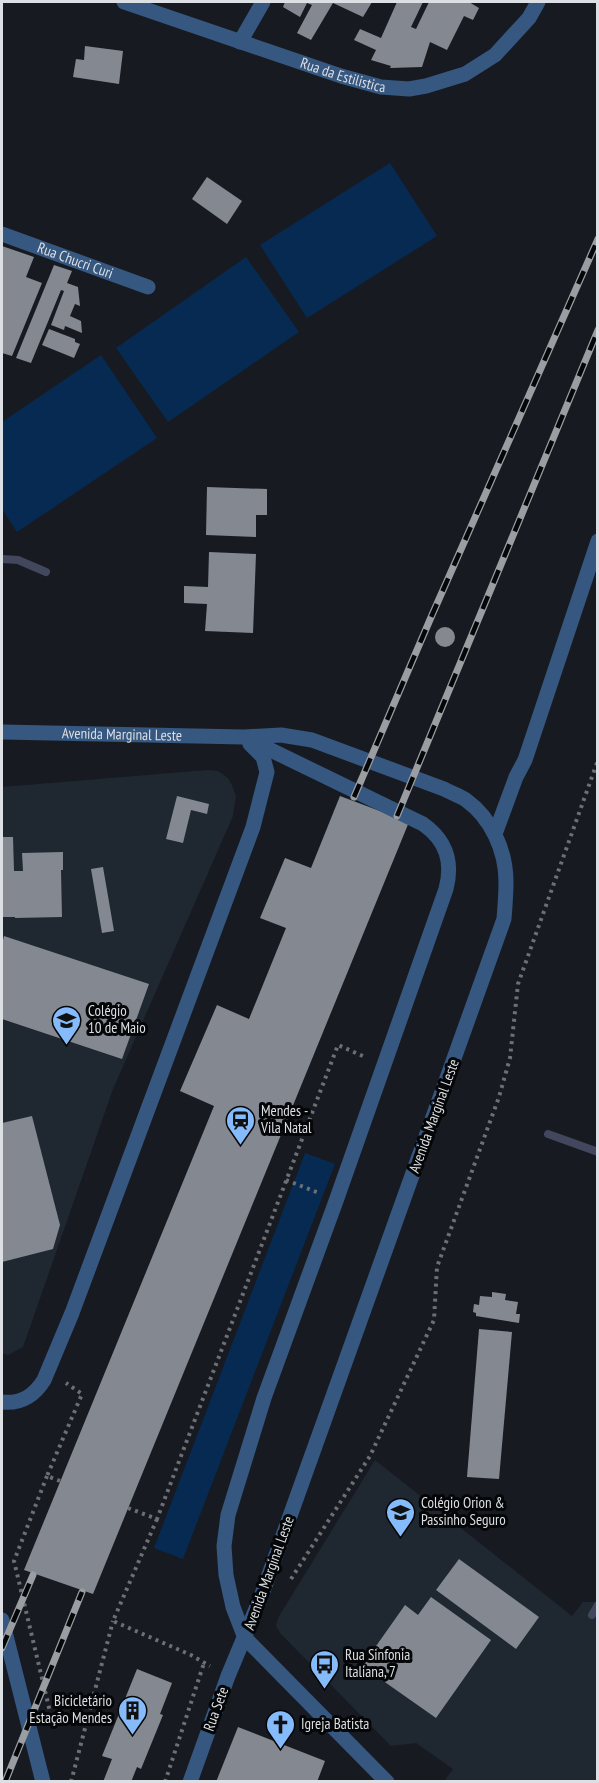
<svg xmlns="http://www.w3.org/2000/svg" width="599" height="1783" font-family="'PT Sans Narrow',sans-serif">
	<rect width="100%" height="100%" fill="#171b21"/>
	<g fill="#1f2731">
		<path d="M207,770L218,771L228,778L232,785L236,796L233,816L113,1089L23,1347L8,1355L2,1353V787Z"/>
		<path d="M375,1460L572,1616L583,1602H595L597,1604V1781H444L453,1769L416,1743L391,1746L280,1633L276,1626L278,1618Z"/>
	</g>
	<g fill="#062a51">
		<path d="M390,163L437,236L307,318L260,245Z"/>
		<path d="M246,257L299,332L168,422L116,348Z"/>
		<path d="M101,355L157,438L17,532L2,509V422Z"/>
		<path d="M305,1153L335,1164L183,1559L154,1548Z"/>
	</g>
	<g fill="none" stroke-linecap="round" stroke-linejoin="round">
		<g stroke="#42475d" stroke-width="8">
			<path d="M2,559L18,560L46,572"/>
			<path d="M548,1134L598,1152"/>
			<path d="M592,1615L598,1605"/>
		</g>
	</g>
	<g fill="#848991">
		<path d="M285,2H372L363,17L333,3L311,40L297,33L312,5L307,3L300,17L283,7Z"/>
		<path d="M397,2H423L411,27L416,29L429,2H469L479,8L473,20L464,16L447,50L430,42L422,67L390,68L391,66L371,60L376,50L354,40L360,29L381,38Z"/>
		<path d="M85,46L123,51L119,84L73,77L76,59L84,60Z"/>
		<path d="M207,177L242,201L227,224L192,199Z"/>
		<path d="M2,246L34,257L26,277L42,283L12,356L2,353Z"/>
		<path d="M54,265L72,271L67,283L78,287L80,306L75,304L70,316L81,321L82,333L65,326L64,330L51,325L64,291L61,290L31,363L16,358Z"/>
		<path d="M49,329L75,339V342L80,344L74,358L42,345Z"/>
		<path d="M207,487L267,489V515H256V537L206,535Z"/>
		<path d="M209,552L256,554L253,633L205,631L207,604L184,603V586L208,587Z"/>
		<circle cx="445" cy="637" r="10"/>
		<path d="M177,796L209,804L207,814L191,810L183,843L166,839Z"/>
		<path d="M340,796L409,822L93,1594L24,1570L214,1106L180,1091L217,1005L249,1019L286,928L260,918L285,858L311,868Z"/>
		<path d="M2,837H13L14,871H23L22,853L63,852V870H61L62,917L15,918V917H2Z"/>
		<path d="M103,867L114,931L102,933L91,869Z"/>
		<path d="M4,936L149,984L122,1059L2,1019V944Z"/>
		<path d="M32,1116L60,1225L53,1249L2,1262V1123Z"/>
		<path d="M492,1292L506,1294L505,1300L518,1302L516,1314H520L519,1323L476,1316V1313L473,1312L474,1304L479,1305L480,1296L492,1297Z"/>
		<path d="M479,1329L512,1332L499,1479L467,1477Z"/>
		<path d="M459,1559L539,1617L516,1649L436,1590Z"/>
		<path d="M431,1597L491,1640L436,1718L362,1666L405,1605L418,1615Z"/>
		<path d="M137,1669L172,1683L160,1714L163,1715L141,1769L137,1767L131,1782H103L112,1759L102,1756Z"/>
		<path d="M238,1727L325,1761L317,1782H216Z"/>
	</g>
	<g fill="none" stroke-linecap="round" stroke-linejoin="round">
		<g stroke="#6c7075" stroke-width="4" stroke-dasharray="3 4.5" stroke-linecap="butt">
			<path d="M286,1180L319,1193"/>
			<path d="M47,1476L14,1561L51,1716"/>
			<path d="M60,1481L47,1476L82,1394L66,1383"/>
			<path d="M128,1508L157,1519L338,1045L365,1057"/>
			<path d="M157,1519L113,1621L191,1655L210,1666"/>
			<path d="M291,1579L370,1456L434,1320L437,1267L499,1097L510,1058L518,984L598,760"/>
			<path d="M71,1782L113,1621"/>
			<path d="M165,1782L204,1663"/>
		</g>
		<g stroke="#355780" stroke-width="15">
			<path id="s1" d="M124,2L341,76L381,87L409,89L426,86L465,74L495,55L529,18L538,2"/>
			<path d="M240,42L263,2"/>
			<path id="s2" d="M2,234L148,287"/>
			<path id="s3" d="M2,732L244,737L281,735L312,740L444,789C451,793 459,795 466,800C491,818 506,850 506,882C506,894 505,907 504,919L261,1597L228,1676L190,1782"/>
			<path d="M246,738L423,824C447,841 453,862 446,889L336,1201L264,1398L228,1515L224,1546L226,1575L233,1607L245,1638L387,1782"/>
			<path d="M495,834L516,777L525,760L598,541"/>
			<path d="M2,1402C21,1404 34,1396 44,1380L72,1313L253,827L267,772L263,757L250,744"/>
			<path d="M2,1620L43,1782"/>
		</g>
		<defs>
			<g id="rail">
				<path d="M354,797L432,615L598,239"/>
				<path d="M397,816L598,330"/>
				<path d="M2,1648L33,1575"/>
				<path d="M5,1782L82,1592"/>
			</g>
		</defs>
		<use href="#rail" stroke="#9a9ea2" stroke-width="7"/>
		<use href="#rail" stroke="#050608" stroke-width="4.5" stroke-dasharray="14" stroke-linecap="butt"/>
	</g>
	<defs>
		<symbol id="school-pin" viewBox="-11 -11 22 30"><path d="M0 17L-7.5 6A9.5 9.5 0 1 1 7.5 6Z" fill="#86bbfb" stroke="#050608"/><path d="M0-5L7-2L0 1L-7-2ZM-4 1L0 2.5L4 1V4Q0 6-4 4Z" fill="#111"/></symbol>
		<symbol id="station-pin" viewBox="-11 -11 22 30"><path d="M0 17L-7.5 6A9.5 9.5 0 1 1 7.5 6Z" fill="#86bbfb" stroke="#050608"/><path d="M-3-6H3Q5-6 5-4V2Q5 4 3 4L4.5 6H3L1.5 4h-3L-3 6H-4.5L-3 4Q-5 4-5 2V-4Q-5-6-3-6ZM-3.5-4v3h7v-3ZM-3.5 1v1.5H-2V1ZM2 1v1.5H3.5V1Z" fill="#111"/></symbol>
		<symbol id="bus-pin" viewBox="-11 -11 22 30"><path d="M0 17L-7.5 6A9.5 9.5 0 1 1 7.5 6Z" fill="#86bbfb" stroke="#050608"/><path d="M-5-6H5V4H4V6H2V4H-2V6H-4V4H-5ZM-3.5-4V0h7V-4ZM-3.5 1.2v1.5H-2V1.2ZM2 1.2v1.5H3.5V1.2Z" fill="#111"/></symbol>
		<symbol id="building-pin" viewBox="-11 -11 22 30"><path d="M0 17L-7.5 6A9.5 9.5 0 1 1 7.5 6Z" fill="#86bbfb" stroke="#050608"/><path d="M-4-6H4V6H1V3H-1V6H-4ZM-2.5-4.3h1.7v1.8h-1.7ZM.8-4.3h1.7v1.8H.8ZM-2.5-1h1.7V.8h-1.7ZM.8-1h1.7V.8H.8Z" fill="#111"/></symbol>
		<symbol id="church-pin" viewBox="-11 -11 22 30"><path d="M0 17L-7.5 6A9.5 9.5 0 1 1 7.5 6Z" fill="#86bbfb" stroke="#050608"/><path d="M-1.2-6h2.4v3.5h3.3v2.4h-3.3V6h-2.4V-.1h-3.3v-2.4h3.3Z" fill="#111"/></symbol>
	</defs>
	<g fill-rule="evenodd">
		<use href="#school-pin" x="50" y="1004" width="33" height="45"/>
		<use href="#station-pin" x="224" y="1104" width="33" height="45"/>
		<use href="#school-pin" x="384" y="1496" width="33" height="45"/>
		<use href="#bus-pin" x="308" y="1648" width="33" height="45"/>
		<use href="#building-pin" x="116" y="1694" width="33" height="45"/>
		<use href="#church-pin" x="264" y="1708" width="33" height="45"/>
	</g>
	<g text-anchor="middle" stroke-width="6" stroke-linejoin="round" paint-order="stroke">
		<g font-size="15" fill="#dcdfe3" stroke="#050608">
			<text dy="5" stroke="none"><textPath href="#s1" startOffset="231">Rua da Estilistica</textPath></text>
			<text dy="5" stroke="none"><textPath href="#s2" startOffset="78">Rua Chucri Curi</textPath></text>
			<text dy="5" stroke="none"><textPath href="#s3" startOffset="120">Avenida Marginal Leste</textPath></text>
			<text transform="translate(434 1116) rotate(-70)" y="5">Avenida Marginal Leste</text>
			<text transform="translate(269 1573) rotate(-70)" y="5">Avenida Marginal Leste</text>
			<text transform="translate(216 1709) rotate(-70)" y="5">Rua Sete</text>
		</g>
		<g font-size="15" fill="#dcdfe3" stroke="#050608" text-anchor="start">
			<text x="88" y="1016">Colégio<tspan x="88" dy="17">10 de Maio</tspan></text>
			<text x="261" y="1116">Mendes -<tspan x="261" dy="17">Vila Natal</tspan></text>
			<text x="421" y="1508">Colégio Orion &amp;<tspan x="421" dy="17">Passinho Seguro</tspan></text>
			<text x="345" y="1660">Rua Sinfonia<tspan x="345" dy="17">Italiana, 7</tspan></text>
			<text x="112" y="1706" text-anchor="end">Bicicletário<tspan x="112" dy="17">Estação Mendes</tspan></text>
			<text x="301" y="1729">Igreja Batista</text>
		</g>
	</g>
	<rect width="599" height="1783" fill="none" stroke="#dcdfe3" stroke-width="6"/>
</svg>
